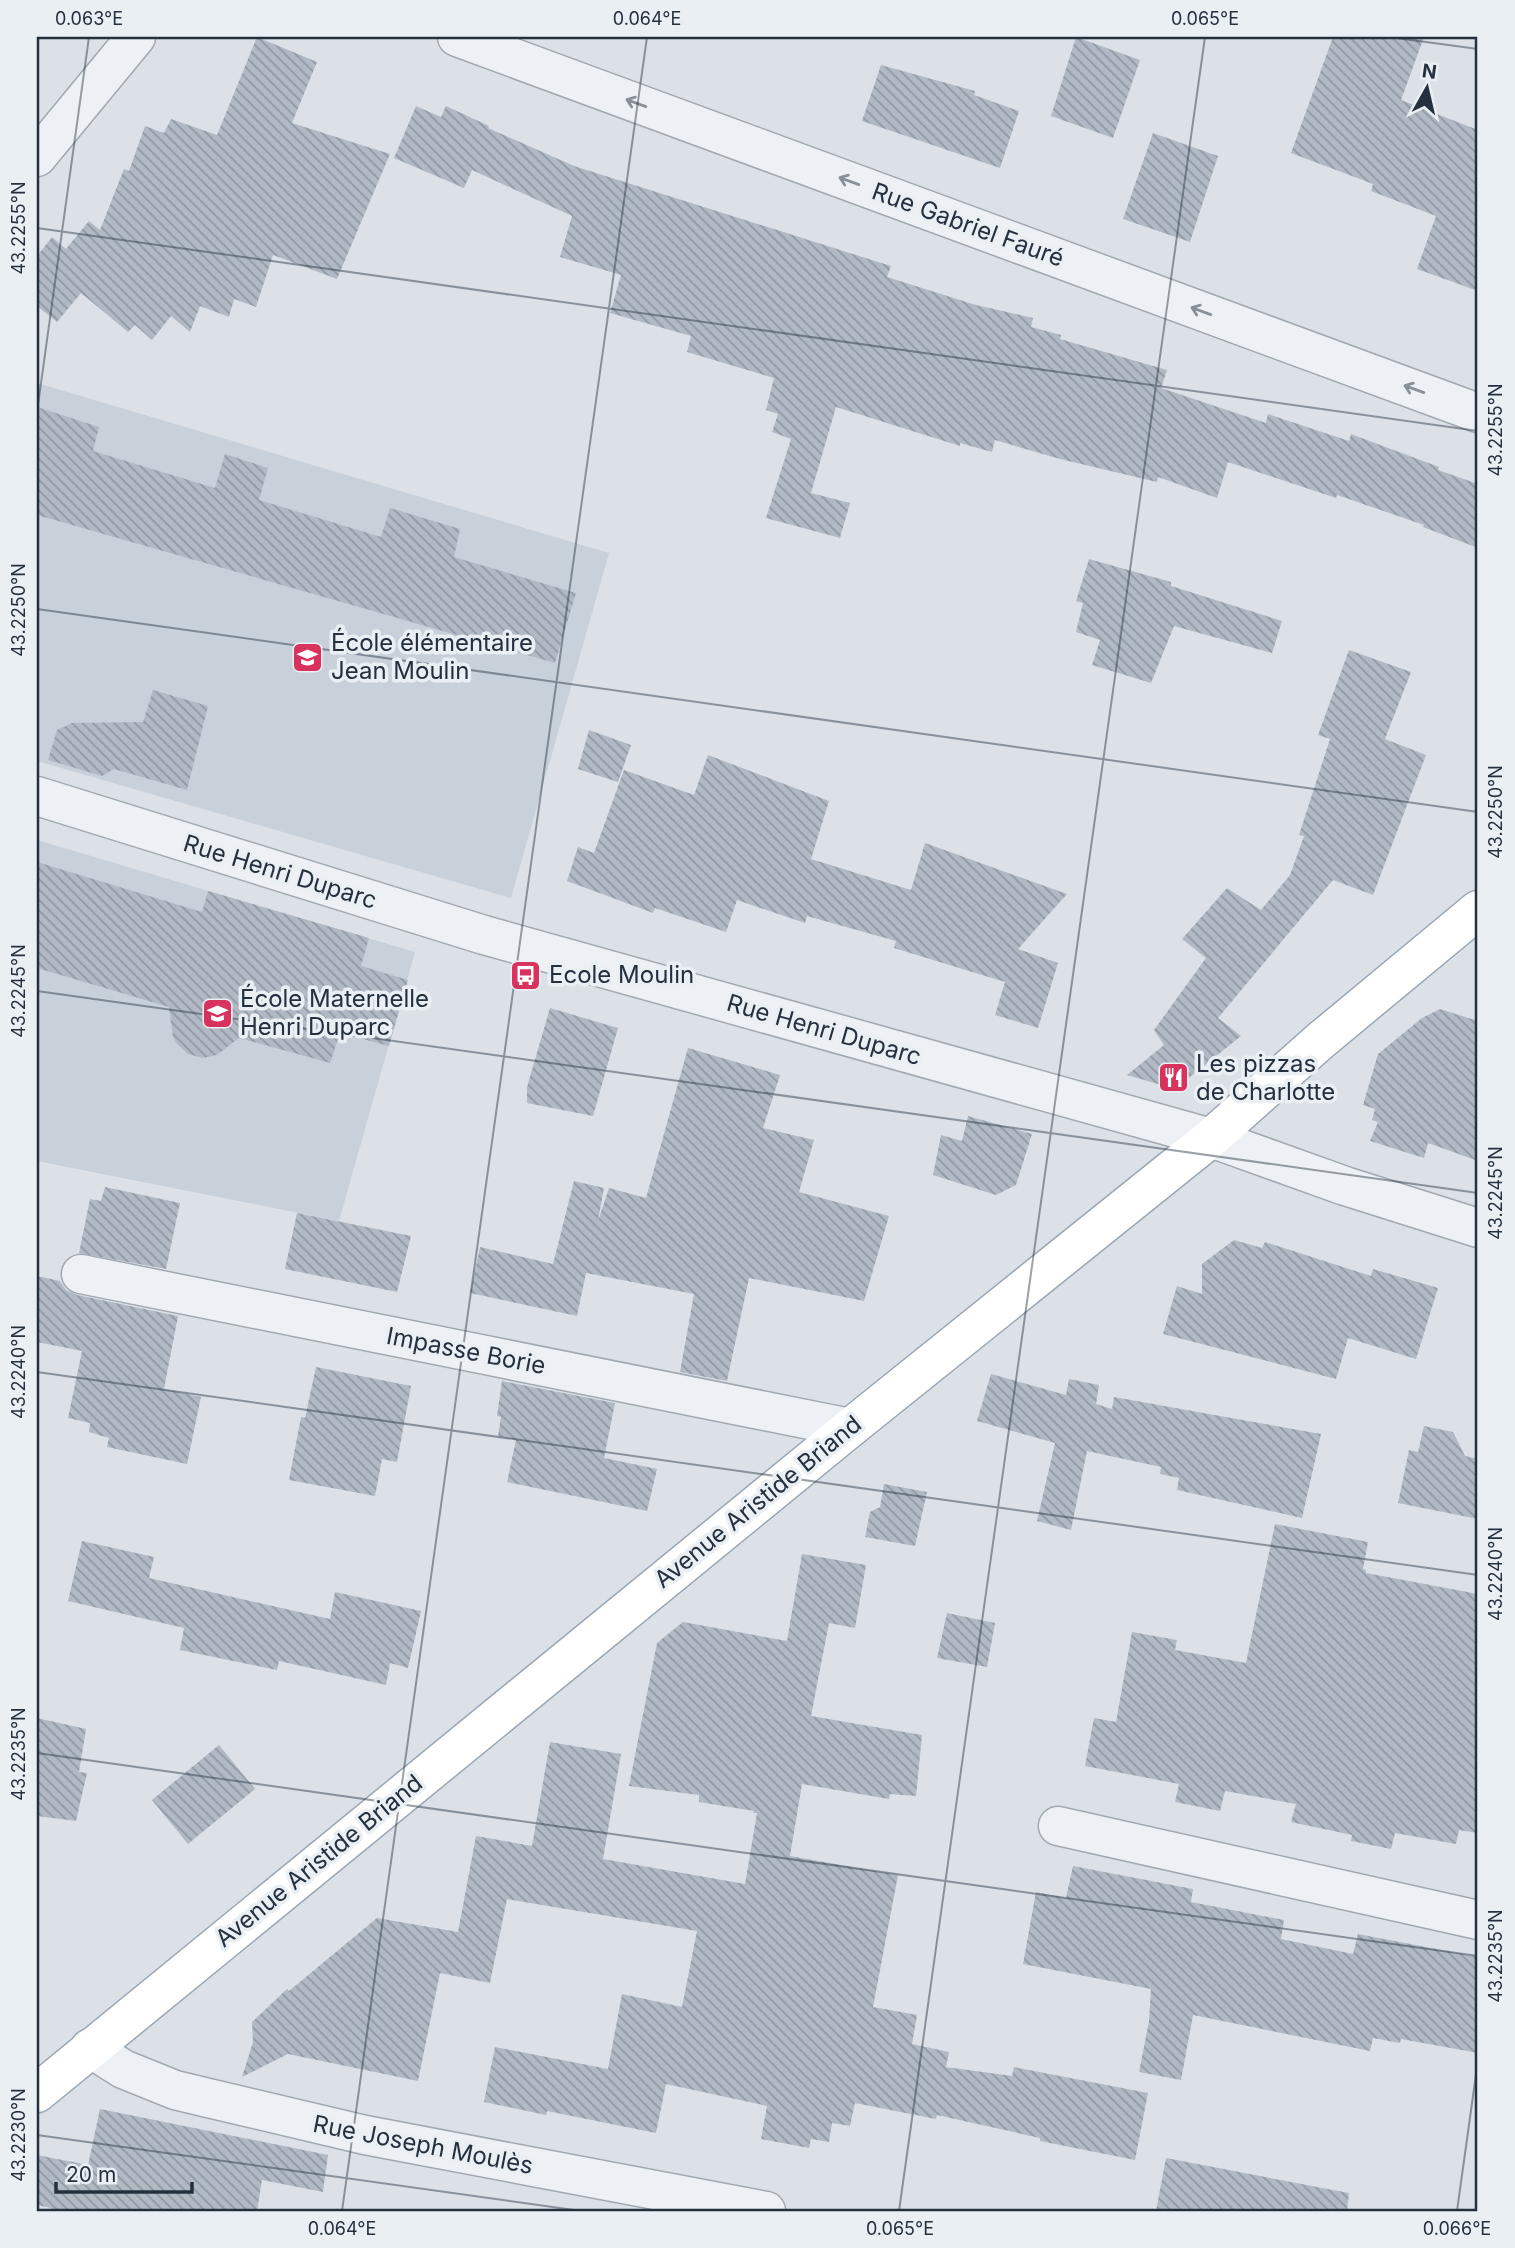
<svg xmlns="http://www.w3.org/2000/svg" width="1515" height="2248" font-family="Inter,sans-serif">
	<defs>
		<pattern id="building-back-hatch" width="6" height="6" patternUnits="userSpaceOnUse" patternTransform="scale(1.75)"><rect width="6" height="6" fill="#b1bac4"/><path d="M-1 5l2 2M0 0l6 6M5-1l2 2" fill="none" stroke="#9098a1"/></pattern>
	</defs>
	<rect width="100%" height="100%" fill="#dbe1e7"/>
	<g fill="#c8d0d9">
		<path d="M37,383L609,553L511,898L37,761Z"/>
		<path d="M37,840L415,952L339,1221L37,1161Z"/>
	</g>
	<g fill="url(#building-back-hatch)">
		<path d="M257,37L317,62L292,123L390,154L337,279L273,255L256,307L234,299L229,317L200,306L190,332L171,316L152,340L135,325L128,332L81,293L57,322L37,306V256L52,237L66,249L89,221L100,230L124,169L129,171L145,126L164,133L171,119L217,135Z"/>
		<path d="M1076,37L1140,60L1113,138L1051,116Z"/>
		<path d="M1333,37H1424L1401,100L1478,130V291L1417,269L1436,216L1371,191L1373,184L1291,153Z"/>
		<path d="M881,65L975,91L974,95L1019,111L1000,168L862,121Z"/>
		<path d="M416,106L441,117L446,106L489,126L488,128L574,166L891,266L887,277L976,305L1033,318L1031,327L1061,335L1060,339L1167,370L1161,388L1266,423L1268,414L1349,441L1351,434L1439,467L1438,470L1478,484V548L1423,527L1424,525L1337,495L1336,498L1228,462L1217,498L1158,477L1157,482L1060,459L995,440L992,452L960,443V446L836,407L811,493L850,503L840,538L766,518L791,439L772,432L778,414L766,410L774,378L687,352L691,336L610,313L621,275L560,257L572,216L472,170L464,188L394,158Z"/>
		<path d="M1153,133L1218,156L1190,242L1123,219Z"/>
		<path d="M37,407L99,427L93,451L215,488L225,454L268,468L259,500L381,537L390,508L460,529L454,557L576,593L555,663L37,515Z"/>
		<path d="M1089,559L1171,582V586L1282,621L1272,653L1174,626L1151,683L1092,665L1100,640L1076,632L1083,603L1076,601Z"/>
		<path d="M1349,650L1411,672L1385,739L1426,755L1373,895L1333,880L1218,1018L1241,1036L1175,1089L1127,1075L1164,1045L1154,1030L1206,958L1182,939L1227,888L1261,910L1290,875L1304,836L1299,835L1330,739L1318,735Z"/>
		<path d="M153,690L208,706L187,790L114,769L102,776L48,760L57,730L72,723L143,722Z"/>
		<path d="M589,730L631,745L618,782L578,769Z"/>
		<path d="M708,755L829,801L811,859L911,890L925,843L1067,894L1018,949L1058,963L1038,1028L995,1015L1005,982L894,948L896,941L807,916L805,923L737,900L726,932L655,908L653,913L567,881L578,847L594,853L624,770L694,795Z"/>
		<path d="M37,862L202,912L208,891L369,938L361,966L408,980L389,1046L340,1033L330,1063L239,1038L217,1055L203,1058L188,1054L177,1044L173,1037L169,1007L37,968Z"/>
		<path d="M550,1008L618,1028L593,1116L527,1103V1087Z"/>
		<path d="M1440,1009L1478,1021V1161L1428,1143L1424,1158L1370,1141L1378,1122L1372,1120L1375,1109L1363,1105L1378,1054L1422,1018Z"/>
		<path d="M688,1048L780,1075L763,1128L814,1140L799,1192L889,1216L864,1301L749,1278L727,1381L680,1372L694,1294L586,1273L577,1316L470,1293L480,1247L553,1264L574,1181L604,1188L598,1221L609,1188L646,1198Z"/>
		<path d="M968,1116L1032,1134L1016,1185L996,1195L933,1175L941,1135L962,1141Z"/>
		<path d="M105,1187L180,1203L166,1269L79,1253L90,1199L101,1201Z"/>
		<path d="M297,1213L411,1236L397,1292L285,1269Z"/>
		<path d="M1234,1240L1262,1248L1265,1242L1371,1276L1373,1269L1438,1288L1416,1359L1348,1338L1336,1379L1163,1334L1177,1286L1202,1294V1264Z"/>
		<path d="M37,1276L60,1281L66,1290L77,1295L178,1316L164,1389L201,1397L187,1464L107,1447L109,1438L89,1432L90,1423L68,1418L82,1351L37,1342Z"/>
		<path d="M316,1367L411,1386L397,1462L382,1459L375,1496L289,1480L301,1417L305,1418Z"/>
		<path d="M991,1374L1066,1395L1069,1379L1099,1385L1096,1404L1112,1409L1114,1397L1321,1434L1302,1518L1177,1490L1179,1478L1160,1474L1161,1467L1087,1451L1071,1530L1037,1521L1055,1443L977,1421Z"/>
		<path d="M502,1381L615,1403L604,1458L657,1469L647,1511L507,1482L516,1440L498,1436L501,1417L497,1416Z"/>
		<path d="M1424,1426L1453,1432L1465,1456L1478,1459V1519L1398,1503L1409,1450L1418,1452Z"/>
		<path d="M884,1484L927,1492L915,1546L865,1537L870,1512L880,1507Z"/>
		<path d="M1275,1524L1368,1542L1363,1569L1366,1570V1573L1478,1594V1833L1459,1830L1456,1844L1395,1833L1391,1849L1351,1841L1352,1835L1291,1822L1296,1804L1225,1791L1220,1811L1175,1802L1179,1784L1085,1766L1094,1718L1116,1722L1132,1632L1177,1640L1175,1650L1246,1663Z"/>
		<path d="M82,1541L154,1557L149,1578L330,1619L335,1592L421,1611L408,1668L390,1663L386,1685L279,1661L277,1670L180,1650L184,1628L68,1601Z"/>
		<path d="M802,1554L866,1565L855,1628L829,1623L811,1716L922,1735L916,1796L890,1794L889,1799L802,1784L790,1856L898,1875L873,2007L917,2015L912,2044L949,2052L946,2067L1012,2076L1014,2067L1148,2093L1135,2160L1040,2141V2138L937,2115L936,2119L855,2103L850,2126L832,2123L829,2142L811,2139L809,2148L761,2139L767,2106L666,2084L656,2133L547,2111L546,2115L484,2102L495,2047L608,2069L622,1994L682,2007L697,1931L507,1899L490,1983L440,1973L418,2081L288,2054L242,2077L253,2042L252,2022L287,1989L289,1991L377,1918L458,1932L476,1836L532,1846L550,1742L621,1754L603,1859L745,1884L757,1813H753L754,1811L699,1802V1795L629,1786L657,1643L683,1622L787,1641Z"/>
		<path d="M947,1613L995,1623L987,1667L937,1658Z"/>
		<path d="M37,1718L86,1729L79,1772L87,1773L76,1821L37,1816Z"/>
		<path d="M219,1745L255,1789L188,1844L152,1800Z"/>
		<path d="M1073,1866L1193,1889L1191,1902L1284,1920L1281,1939L1353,1954L1358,1934L1478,1957V2053L1401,2039L1400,2043L1373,2038L1370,2051L1193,2015L1181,2080L1139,2072L1149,2021L1151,1989L1023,1964L1036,1892L1066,1898Z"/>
		<path d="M100,2109L328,2155L323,2192L262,2180L257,2211H51V2208L37,2205V2155L88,2165Z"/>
		<path d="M1166,2158L1349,2193L1347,2211H1156Z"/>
	</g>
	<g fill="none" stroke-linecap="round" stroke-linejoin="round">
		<defs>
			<g id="minor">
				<path d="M457,37L1478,413"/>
				<path d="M37,157L136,37"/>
				<path d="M37,796L484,935L1211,1138L1345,1186L1478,1228"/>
				<path d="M81,1274L850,1428"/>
				<path d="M1058,1826L1478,1920"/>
				<path d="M90,2048L123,2069L175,2090L204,2097L365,2135L766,2211"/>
			</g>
			<path id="major" d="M37,2093L850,1428L1211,1138L1320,1041L1478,910"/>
		</defs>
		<use href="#minor" stroke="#a0a8b1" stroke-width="41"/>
		<use href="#major" stroke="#99a6b3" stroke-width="41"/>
		<use href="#minor" stroke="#edf1f5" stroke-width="38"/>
		<use href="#major" stroke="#fff" stroke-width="38"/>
	</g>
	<defs><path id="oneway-shaft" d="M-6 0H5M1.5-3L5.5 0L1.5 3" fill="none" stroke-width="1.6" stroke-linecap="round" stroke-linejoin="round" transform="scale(1.75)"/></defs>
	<g stroke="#88909a">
		<use href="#oneway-shaft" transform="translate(636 103) rotate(-160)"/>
		<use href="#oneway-shaft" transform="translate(849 181) rotate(-160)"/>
		<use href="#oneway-shaft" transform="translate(1201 311) rotate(-160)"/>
		<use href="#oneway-shaft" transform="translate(1414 389) rotate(-160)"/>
	</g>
	<path fill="none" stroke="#24303e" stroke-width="2" stroke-opacity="0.45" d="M1389,37L1478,49M37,228L1478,431M37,412L89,37M37,609L1478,812M37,991L1478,1193M37,1372L1478,1575M37,1753L1478,1956M37,2135L581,2211M342,2211L647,37M899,2211L1205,37M1457,2211L1478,2060"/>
	<defs>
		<symbol id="school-square" viewBox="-11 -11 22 22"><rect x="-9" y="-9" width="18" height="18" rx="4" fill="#d8335e" stroke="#eaeff4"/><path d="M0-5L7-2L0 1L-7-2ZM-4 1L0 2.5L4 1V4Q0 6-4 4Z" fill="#fff"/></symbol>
		<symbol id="bus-square" viewBox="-11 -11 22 22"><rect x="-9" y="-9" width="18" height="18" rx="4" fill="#d8335e" stroke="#eaeff4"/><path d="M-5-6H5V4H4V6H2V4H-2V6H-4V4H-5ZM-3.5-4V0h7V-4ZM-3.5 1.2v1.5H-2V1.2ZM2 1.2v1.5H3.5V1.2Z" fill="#fff"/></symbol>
		<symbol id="restaurant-square" viewBox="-11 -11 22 22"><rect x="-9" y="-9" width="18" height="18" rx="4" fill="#d8335e" stroke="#eaeff4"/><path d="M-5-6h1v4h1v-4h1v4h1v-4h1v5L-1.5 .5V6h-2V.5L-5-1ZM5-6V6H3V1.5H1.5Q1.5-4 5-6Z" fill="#fff"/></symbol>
	</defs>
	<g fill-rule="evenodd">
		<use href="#school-square" x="290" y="640" width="35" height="35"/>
		<use href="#bus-square" x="508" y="958" width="35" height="35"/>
		<use href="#school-square" x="200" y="996" width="35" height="35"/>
		<use href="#restaurant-square" x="1156" y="1060" width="35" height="35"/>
	</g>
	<g text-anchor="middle" stroke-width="7" stroke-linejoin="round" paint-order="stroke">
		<g font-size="24" fill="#24303e" stroke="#eaeff4">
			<text transform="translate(968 225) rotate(20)" y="8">Rue Gabriel Fauré</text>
			<text transform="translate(280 872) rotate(17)" y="8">Rue Henri Duparc</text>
			<text transform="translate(824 1030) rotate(16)" y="8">Rue Henri Duparc</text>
			<text transform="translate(466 1351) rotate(11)" y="8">Impasse Borie</text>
			<text transform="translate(758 1502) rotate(-39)" y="8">Avenue Aristide Briand</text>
			<text transform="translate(319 1861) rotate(-39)" y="8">Avenue Aristide Briand</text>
			<text transform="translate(423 2145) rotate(11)" y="8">Rue Joseph Moulès</text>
		</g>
		<g font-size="24" fill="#24303e" stroke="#eaeff4" text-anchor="start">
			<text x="331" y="651">École élémentaire<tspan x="331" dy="28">Jean Moulin</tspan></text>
			<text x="549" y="983">Ecole Moulin</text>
			<text x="240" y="1007">École Maternelle<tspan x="240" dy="28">Henri Duparc</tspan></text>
			<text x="1196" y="1072">Les pizzas<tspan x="1196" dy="28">de Charlotte</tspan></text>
		</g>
	</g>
	<rect width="1515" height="2248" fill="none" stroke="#eaeff4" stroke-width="77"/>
	<g transform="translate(1427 88) rotate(8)" stroke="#eaeff4" stroke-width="5" paint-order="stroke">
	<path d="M0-5L12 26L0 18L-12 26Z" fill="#24303e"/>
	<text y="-10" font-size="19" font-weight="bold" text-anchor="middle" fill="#24303e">N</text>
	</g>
	<path d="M56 2182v10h136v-10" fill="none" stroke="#24303e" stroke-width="3.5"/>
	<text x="66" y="2182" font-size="21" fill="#24303e" stroke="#eaeff4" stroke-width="5" paint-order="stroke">20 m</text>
	<rect x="38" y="38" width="1438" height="2172" fill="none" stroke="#24303e" stroke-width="2.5"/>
	<g font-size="18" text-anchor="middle" fill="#24303e">
		<text x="89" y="25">0.063°E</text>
		<text x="647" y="25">0.064°E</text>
		<text x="1205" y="25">0.065°E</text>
		<text transform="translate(19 228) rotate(-90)" y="6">43.2255°N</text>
		<text transform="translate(1496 430) rotate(-90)" y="6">43.2255°N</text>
		<text transform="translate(19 610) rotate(-90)" y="6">43.2250°N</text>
		<text transform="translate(1496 812) rotate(-90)" y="6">43.2250°N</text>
		<text transform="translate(19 991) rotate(-90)" y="6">43.2245°N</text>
		<text transform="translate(1496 1193) rotate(-90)" y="6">43.2245°N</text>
		<text transform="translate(19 1372) rotate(-90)" y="6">43.2240°N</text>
		<text transform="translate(1496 1574) rotate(-90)" y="6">43.2240°N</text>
		<text transform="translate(19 1754) rotate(-90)" y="6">43.2235°N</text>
		<text transform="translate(1496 1956) rotate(-90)" y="6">43.2235°N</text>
		<text transform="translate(19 2135) rotate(-90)" y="6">43.2230°N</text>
		<text x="342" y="2235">0.064°E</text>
		<text x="900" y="2235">0.065°E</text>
		<text x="1457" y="2235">0.066°E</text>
	</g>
</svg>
